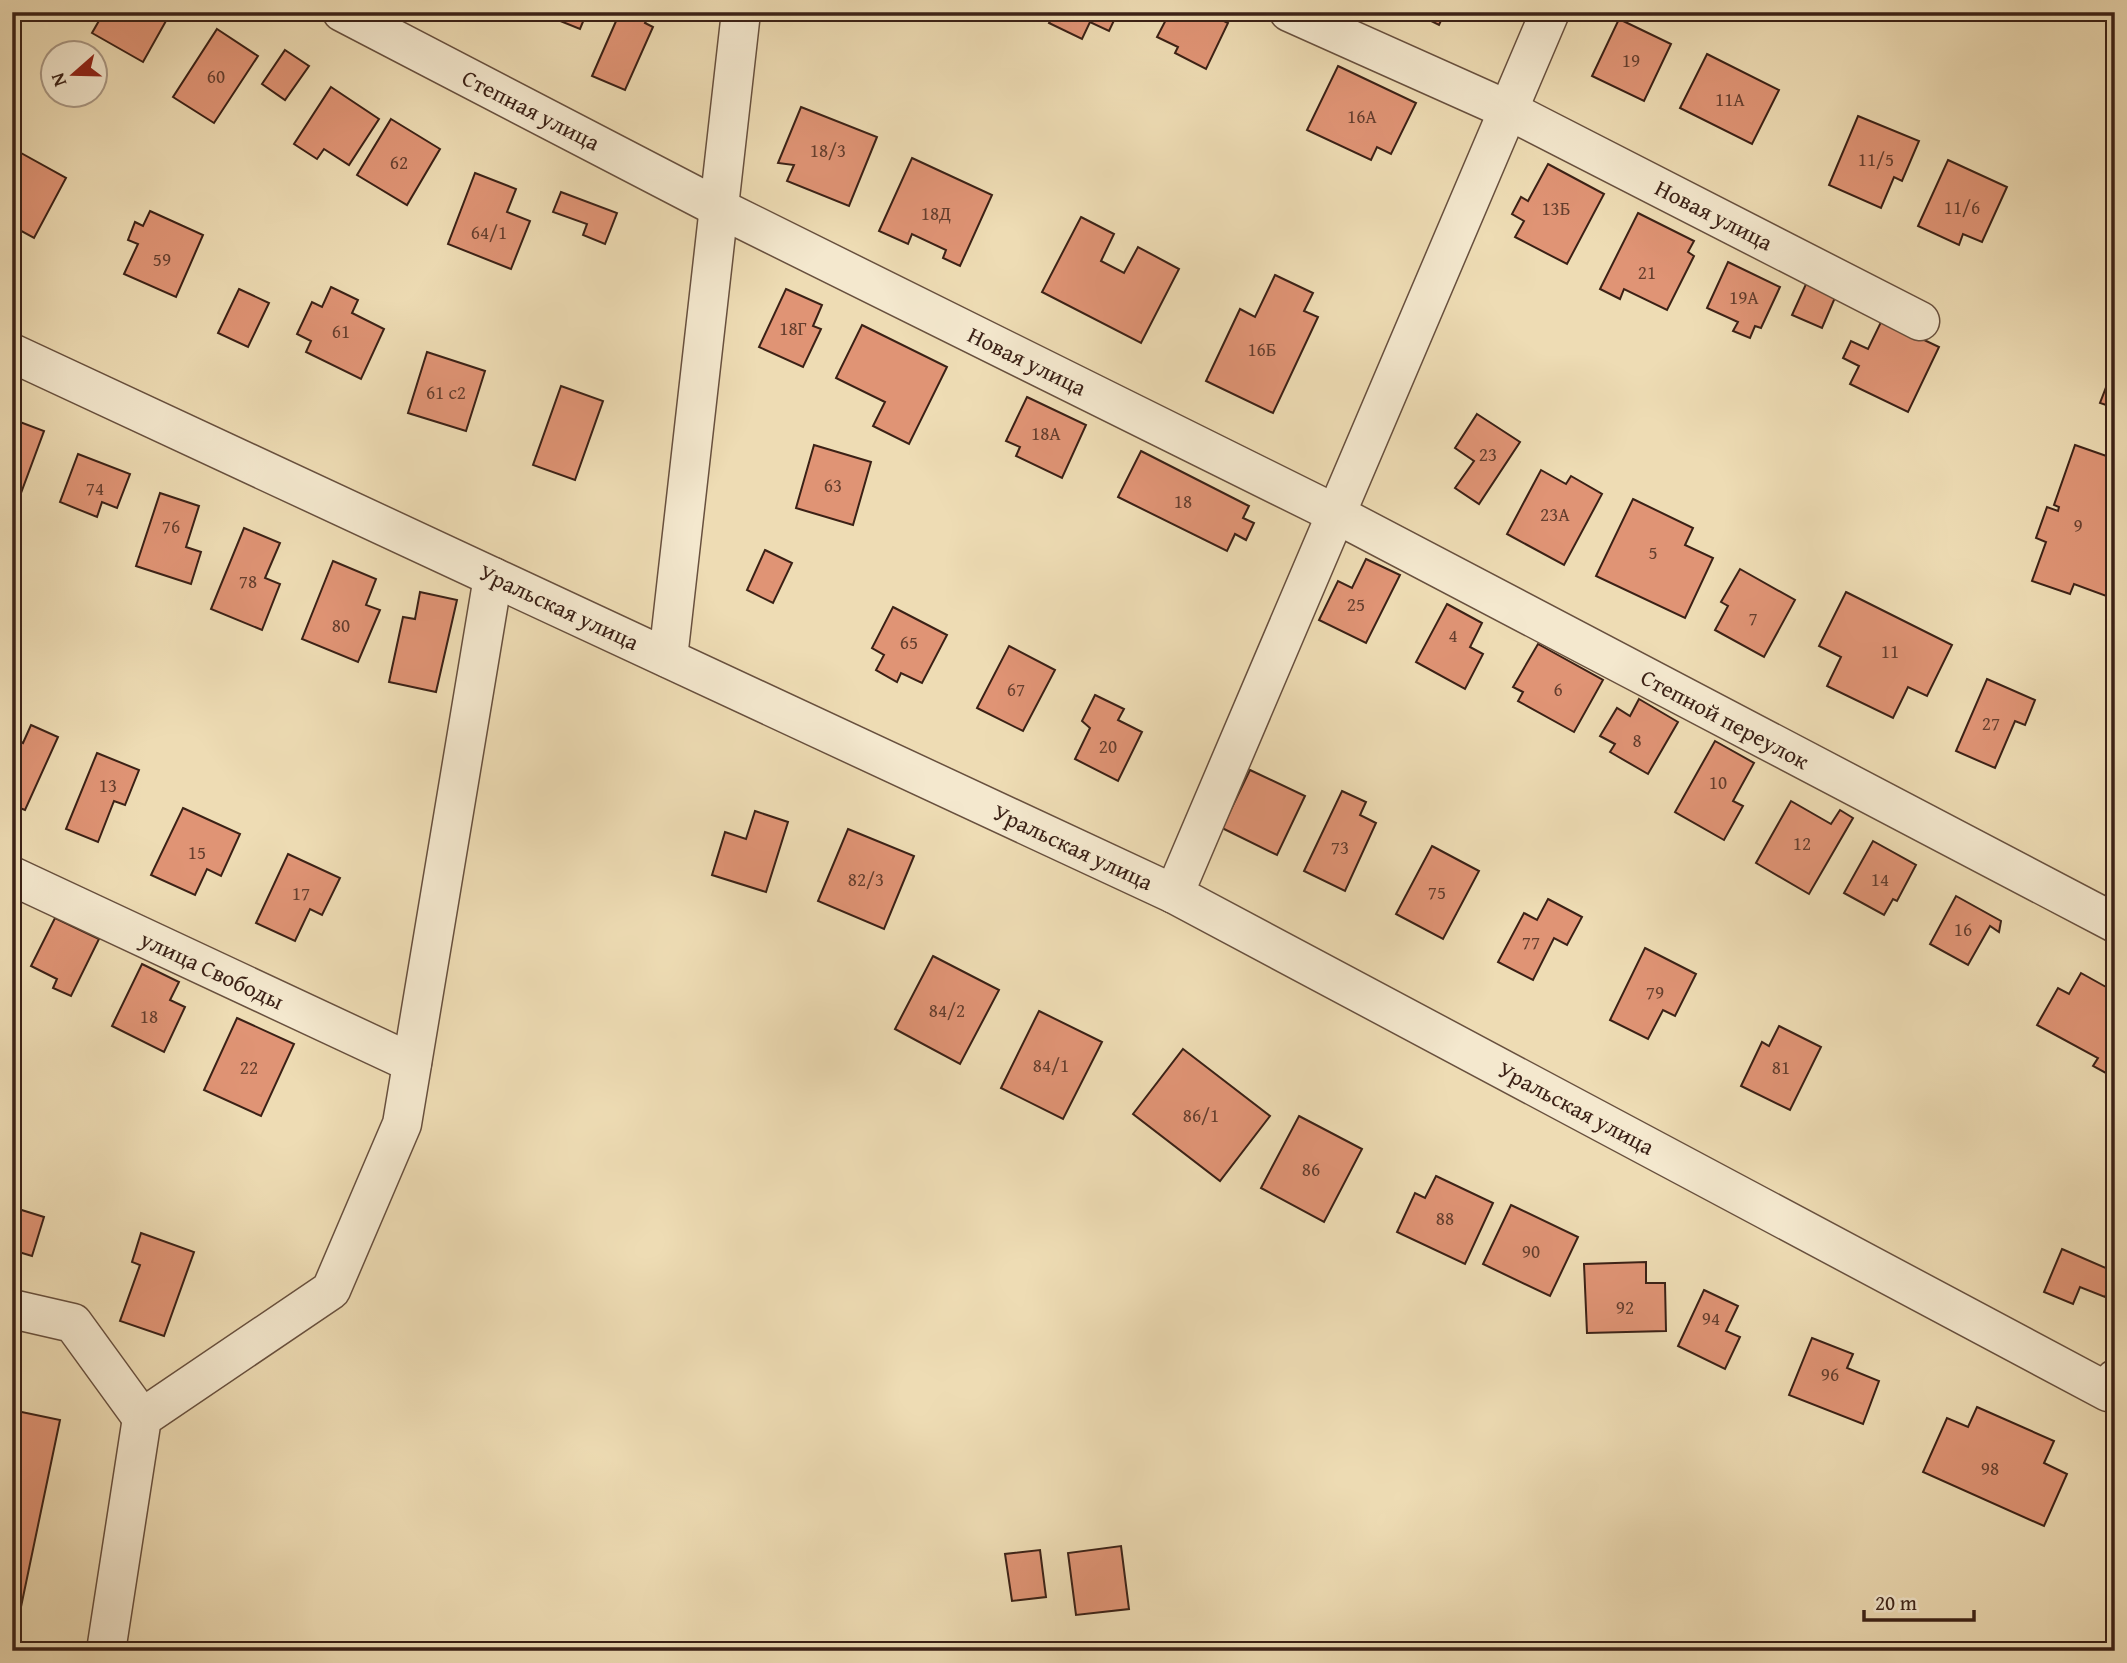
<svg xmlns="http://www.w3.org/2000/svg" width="2127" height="1663" font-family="'Gentium Book Plus',serif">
	<rect width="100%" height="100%" fill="#eedcb4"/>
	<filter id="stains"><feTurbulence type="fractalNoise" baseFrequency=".00286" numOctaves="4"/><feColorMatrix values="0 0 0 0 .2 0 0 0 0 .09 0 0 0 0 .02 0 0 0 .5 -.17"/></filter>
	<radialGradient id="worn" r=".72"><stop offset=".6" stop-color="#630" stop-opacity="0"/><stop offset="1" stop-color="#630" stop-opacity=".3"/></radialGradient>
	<g fill="#e09475" stroke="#3b2116" stroke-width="2">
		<path d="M104,12H171L143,62L92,33Z"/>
		<path d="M538,12H587L580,29Z"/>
		<path d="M620,12L631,15L632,12H643L649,15L645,23L653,27L625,90L592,76Z"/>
		<path d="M1055,12H1118L1109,31L1090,22L1082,39L1049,23Z"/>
		<path d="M1170,12H1206L1228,23L1206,69L1175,53L1178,47L1157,37Z"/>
		<path d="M1413,12H1445L1439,25Z"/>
		<path d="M1619,19L1671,44L1644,101L1592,76Z"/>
		<path d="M217,29L258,56L214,123L173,97Z"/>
		<path d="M285,50L309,66L285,100L262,84Z"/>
		<path d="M1707,54L1779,90L1752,144L1680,108Z"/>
		<path d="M1338,66L1416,103L1391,154L1377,147L1371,160L1307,130Z"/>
		<path d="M331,87L379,119L349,165L324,149L317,159L294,144Z"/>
		<path d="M801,107L877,137L849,206L787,181L794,165L778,163Z"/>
		<path d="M1858,116L1919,141L1902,181L1894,177L1881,208L1829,185Z"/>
		<path d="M391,119L440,149L407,205L357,175Z"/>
		<path d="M12,148L66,178L34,238L12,226Z"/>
		<path d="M912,158L992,195L960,266L943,258L946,250L912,234L908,244L879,231Z"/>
		<path d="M1948,160L2007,187L1982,242L1963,234L1959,245L1918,226Z"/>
		<path d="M1548,164L1604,194L1567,264L1515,237L1524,221L1512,214L1521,197L1528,201Z"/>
		<path d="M475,173L516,189L507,212L530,221L511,269L448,244Z"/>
		<path d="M561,192L617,213L605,244L583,235L587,224L553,212Z"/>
		<path d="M150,211L203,235L176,297L124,274L138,244L128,240L135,222L143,226Z"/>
		<path d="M1638,213L1694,241L1688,252L1694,256L1667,310L1624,289L1620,299L1600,289Z"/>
		<path d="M1081,217L1114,234L1101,261L1124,273L1138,247L1179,269L1141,343L1042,292Z"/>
		<path d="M1728,262L1780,287L1761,328L1755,326L1750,338L1733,331L1738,322L1707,308Z"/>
		<path d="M1811,273L1840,286L1822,328L1792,315Z"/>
		<path d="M1275,275L1313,293L1304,311L1318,317L1273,413L1206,381L1240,309L1255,317Z"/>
		<path d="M331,287L358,300L352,313L384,329L361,379L306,352L311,341L297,334L312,302L322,307Z"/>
		<path d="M239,289L269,303L248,347L218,333Z"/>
		<path d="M786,289L822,305L813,326L821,329L803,367L759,347Z"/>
		<path d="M1882,320L1939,347L1908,412L1850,384L1859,366L1843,358L1851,341L1868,349Z"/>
		<path d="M862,325L947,367L909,444L873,426L885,402L836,378Z"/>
		<path d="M2115,331V355L2107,352Z"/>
		<path d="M427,352L485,371L466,431L408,413Z"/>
		<path d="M2115,364V408L2100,403Z"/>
		<path d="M561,386L603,401L575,480L533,465Z"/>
		<path d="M1027,397L1086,425L1062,478L1016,456L1020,447L1006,441Z"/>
		<path d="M1477,414L1520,442L1479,504L1455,488L1474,461L1455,448Z"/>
		<path d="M12,419L44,431L21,493L12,490Z"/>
		<path d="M814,445L871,462L853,525L796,508Z"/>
		<path d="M2075,445L2115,459V581L2109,597L2074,584L2070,594L2032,581L2046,542L2036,538L2047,507L2058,511L2059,507L2054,505Z"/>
		<path d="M1141,451L1249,506L1243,518L1254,523L1246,540L1235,534L1227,551L1118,497Z"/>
		<path d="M78,454L130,474L117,508L102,502L97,517L60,502Z"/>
		<path d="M1541,470L1566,484L1571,476L1602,494L1564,565L1507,534Z"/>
		<path d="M160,493L199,506L186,547L201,552L191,584L136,566Z"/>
		<path d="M1633,499L1693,528L1685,545L1713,558L1685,618L1596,576Z"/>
		<path d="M244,528L280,543L265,578L280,584L262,630L211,609Z"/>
		<path d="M765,550L792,563L773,603L747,590Z"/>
		<path d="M1366,559L1400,575L1366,643L1319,620L1338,581L1352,588Z"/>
		<path d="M333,561L376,579L366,605L380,610L358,662L302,639Z"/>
		<path d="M1740,569L1795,600L1764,657L1715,630L1728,606L1721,602Z"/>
		<path d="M420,592L457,600L436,692L389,682L403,617L415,619Z"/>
		<path d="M1846,592L1952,645L1927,696L1908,687L1893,718L1827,686L1841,657L1819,646Z"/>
		<path d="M1447,604L1482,623L1470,647L1483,654L1465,689L1416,662Z"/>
		<path d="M893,607L947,635L922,683L901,673L897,682L876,670L884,655L872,648Z"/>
		<path d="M1538,644L1603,680L1574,732L1518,701L1523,692L1513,687Z"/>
		<path d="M1009,646L1055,670L1023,731L977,708Z"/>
		<path d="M1987,679L2035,700L2025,725L2015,721L1995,768L1956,751Z"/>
		<path d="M1095,695L1124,709L1118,720L1142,732L1118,781L1075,759L1090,728L1082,721Z"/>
		<path d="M1639,699L1678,722L1648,774L1610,752L1615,744L1600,736L1617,708L1630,716Z"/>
		<path d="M31,725L58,737L25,810L12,805V737L23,743Z"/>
		<path d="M1715,741L1754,763L1733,801L1743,806L1724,840L1675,812Z"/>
		<path d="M97,753L139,770L125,805L114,801L98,842L66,829Z"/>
		<path d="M1250,770L1305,796L1277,855L1222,828Z"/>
		<path d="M1342,791L1366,802L1360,815L1376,823L1345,891L1304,871Z"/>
		<path d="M1791,801L1831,824L1840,810L1853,818L1809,894L1756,863Z"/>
		<path d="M183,808L240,834L221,876L207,869L195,895L151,875Z"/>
		<path d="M755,811L788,822L766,892L712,875L725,832L746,839Z"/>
		<path d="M848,829L914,856L884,929L818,901Z"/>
		<path d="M1873,841L1916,865L1897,901L1893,899L1884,915L1844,893Z"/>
		<path d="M1432,846L1479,871L1443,939L1396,914Z"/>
		<path d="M288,854L340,878L322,915L310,909L295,941L256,923Z"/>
		<path d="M1956,896L2001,921L1999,932L1990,926L1968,965L1930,944Z"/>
		<path d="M1548,899L1582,917L1567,945L1554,938L1533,980L1498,962L1524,913L1537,920Z"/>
		<path d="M55,918L99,939L71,996L53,988L57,979L31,966Z"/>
		<path d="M1645,948L1696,974L1675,1016L1663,1010L1648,1039L1610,1020Z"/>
		<path d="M933,956L999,990L960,1064L895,1029Z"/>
		<path d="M142,964L179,982L170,1000L185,1007L164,1052L112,1026Z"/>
		<path d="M2081,973L2115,992V1078L2093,1066L2098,1058L2037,1025L2058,988L2069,994Z"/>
		<path d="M1039,1011L1102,1042L1063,1119L1001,1088Z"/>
		<path d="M237,1018L294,1044L261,1116L204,1090Z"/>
		<path d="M1779,1026L1821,1047L1790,1110L1741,1086L1762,1042L1769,1046Z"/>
		<path d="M1183,1049L1270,1116L1220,1181L1133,1114Z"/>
		<path d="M1299,1116L1362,1149L1324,1222L1261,1188Z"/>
		<path d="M1436,1176L1493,1203L1465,1264L1397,1232L1415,1193L1425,1198Z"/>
		<path d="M1511,1205L1578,1237L1550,1296L1483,1264Z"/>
		<path d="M12,1207L44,1217L32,1256L12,1250Z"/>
		<path d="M141,1233L194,1252L164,1336L120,1321L140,1265L132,1262Z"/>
		<path d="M2062,1249L2115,1272L2105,1297L2080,1287L2073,1304L2044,1292Z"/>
		<path d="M1646,1262V1283H1665L1666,1331L1587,1333L1584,1264Z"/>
		<path d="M1704,1290L1738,1306L1726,1331L1740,1337L1725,1369L1678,1346Z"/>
		<path d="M1812,1338L1853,1354L1847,1368L1879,1381L1863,1424L1789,1395Z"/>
		<path d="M1977,1407L2054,1441L2044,1463L2067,1474L2044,1526L1923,1472L1947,1418L1968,1427Z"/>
		<path d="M12,1410L60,1420L17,1626L12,1625Z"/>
		<path d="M1121,1546L1129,1609L1076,1615L1068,1553Z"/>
		<path d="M1040,1550L1046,1597L1012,1601L1005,1554Z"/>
	</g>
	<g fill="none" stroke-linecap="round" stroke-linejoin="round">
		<defs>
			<g id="minor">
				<path d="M342,12L719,208L1336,514L2115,923"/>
				<path d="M1289,12L1508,110L1920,321"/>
				<path d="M12,353L1174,894L2108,1392L2115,1379"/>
				<path d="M668,658L741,12"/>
				<path d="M12,876L412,1063"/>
				<path d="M1174,894L1550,12"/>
				<path d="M12,1309L73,1323L142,1418"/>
				<path d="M106,1651L142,1418L331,1290L402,1124L493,577"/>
			</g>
		</defs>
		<use href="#minor" stroke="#68503e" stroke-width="41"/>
		<use href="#minor" stroke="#f4e8ce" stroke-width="38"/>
		<defs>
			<path id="rail" d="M2102,1651L2115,1646"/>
		</defs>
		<use href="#rail" stroke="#3b2116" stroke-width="8"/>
		<use href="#rail" stroke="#f4e8ce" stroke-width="5" stroke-dasharray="16" stroke-linecap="butt"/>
	</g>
	<g text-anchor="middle" stroke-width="5" stroke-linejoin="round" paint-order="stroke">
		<g font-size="19" fill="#643e2e">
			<text x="1631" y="67">19</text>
			<text x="216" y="83">60</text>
			<text x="1730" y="106">11А</text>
			<text x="1362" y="123">16А</text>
			<text x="828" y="157">18/3</text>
			<text x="1876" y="166">11/5</text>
			<text x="399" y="169">62</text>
			<text x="1962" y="214">11/6</text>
			<text x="1556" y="215">13Б</text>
			<text x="936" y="220">18Д</text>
			<text x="489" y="239">64/1</text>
			<text x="162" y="266">59</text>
			<text x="1647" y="279">21</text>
			<text x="1744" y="304">19А</text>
			<text x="793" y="335">18Г</text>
			<text x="341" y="338">61</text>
			<text x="1262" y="356">16Б</text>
			<text x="446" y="399">61 с2</text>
			<text x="1046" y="440">18А</text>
			<text x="1488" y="461">23</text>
			<text x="833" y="492">63</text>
			<text x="95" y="495">74</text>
			<text x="1183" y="508">18</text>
			<text x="1555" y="521">23А</text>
			<text x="2078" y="532">9</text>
			<text x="171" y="533">76</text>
			<text x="1653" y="559">5</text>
			<text x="248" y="588">78</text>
			<text x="1356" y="611">25</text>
			<text x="1753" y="625">7</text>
			<text x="341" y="632">80</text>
			<text x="1453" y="642">4</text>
			<text x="909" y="649">65</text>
			<text x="1890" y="658">11</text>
			<text x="1016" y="696">67</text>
			<text x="1558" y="696">6</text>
			<text x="1991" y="730">27</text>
			<text x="1637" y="747">8</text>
			<text x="1108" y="753">20</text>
			<text x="1718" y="789">10</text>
			<text x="108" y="792">13</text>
			<text x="1802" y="850">12</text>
			<text x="1340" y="854">73</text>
			<text x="197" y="859">15</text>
			<text x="866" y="886">82/3</text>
			<text x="1880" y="886">14</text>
			<text x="1437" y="899">75</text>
			<text x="301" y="900">17</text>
			<text x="1963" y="936">16</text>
			<text x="1531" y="949">77</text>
			<text x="1655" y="999">79</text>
			<text x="947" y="1017">84/2</text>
			<text x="149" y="1023">18</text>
			<text x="1051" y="1072">84/1</text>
			<text x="249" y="1074">22</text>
			<text x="1781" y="1074">81</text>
			<text x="1201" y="1122">86/1</text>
			<text x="1311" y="1176">86</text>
			<text x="1445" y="1225">88</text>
			<text x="1531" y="1258">90</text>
			<text x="1625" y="1314">92</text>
			<text x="1711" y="1325">94</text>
			<text x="1830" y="1381">96</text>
			<text x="1990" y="1475">98</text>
		</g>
		<g font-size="23" fill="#3b2116" stroke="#f4e8ce">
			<text transform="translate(531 110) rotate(27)" y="8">Степная улица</text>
			<text transform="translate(1714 215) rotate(27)" y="8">Новая улица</text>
			<text transform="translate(1027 361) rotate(26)" y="8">Новая улица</text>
			<text transform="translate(559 607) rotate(25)" y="8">Уральская улица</text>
			<text transform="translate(1725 719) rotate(28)" y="8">Степной переулок</text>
			<text transform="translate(1073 847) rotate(25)" y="8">Уральская улица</text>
			<text transform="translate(212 970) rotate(25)" y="8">улица Свободы</text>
			<text transform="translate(1576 1108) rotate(28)" y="8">Уральская улица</text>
		</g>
	</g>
	<rect width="2127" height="1663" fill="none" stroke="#eedcb4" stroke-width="42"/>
	<rect x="14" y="14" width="2099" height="1635" fill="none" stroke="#3b2116" stroke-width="3.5"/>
	<rect x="21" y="21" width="2085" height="1621" fill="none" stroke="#3b2116" stroke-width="2"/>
	<g transform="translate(74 74) rotate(250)"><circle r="33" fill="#f4e8ce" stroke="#aa9884" stroke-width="2"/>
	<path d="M0-5L12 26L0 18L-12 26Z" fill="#8f2418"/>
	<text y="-10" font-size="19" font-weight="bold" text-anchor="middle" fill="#3b2116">N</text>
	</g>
	<path d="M1864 1610v10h110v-10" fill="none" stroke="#3b2116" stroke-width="3.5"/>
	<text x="1875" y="1610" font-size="21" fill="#3b2116" stroke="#f4e8ce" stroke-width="5" paint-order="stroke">20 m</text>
	<rect width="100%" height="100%" filter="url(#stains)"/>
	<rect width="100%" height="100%" fill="url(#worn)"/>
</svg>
